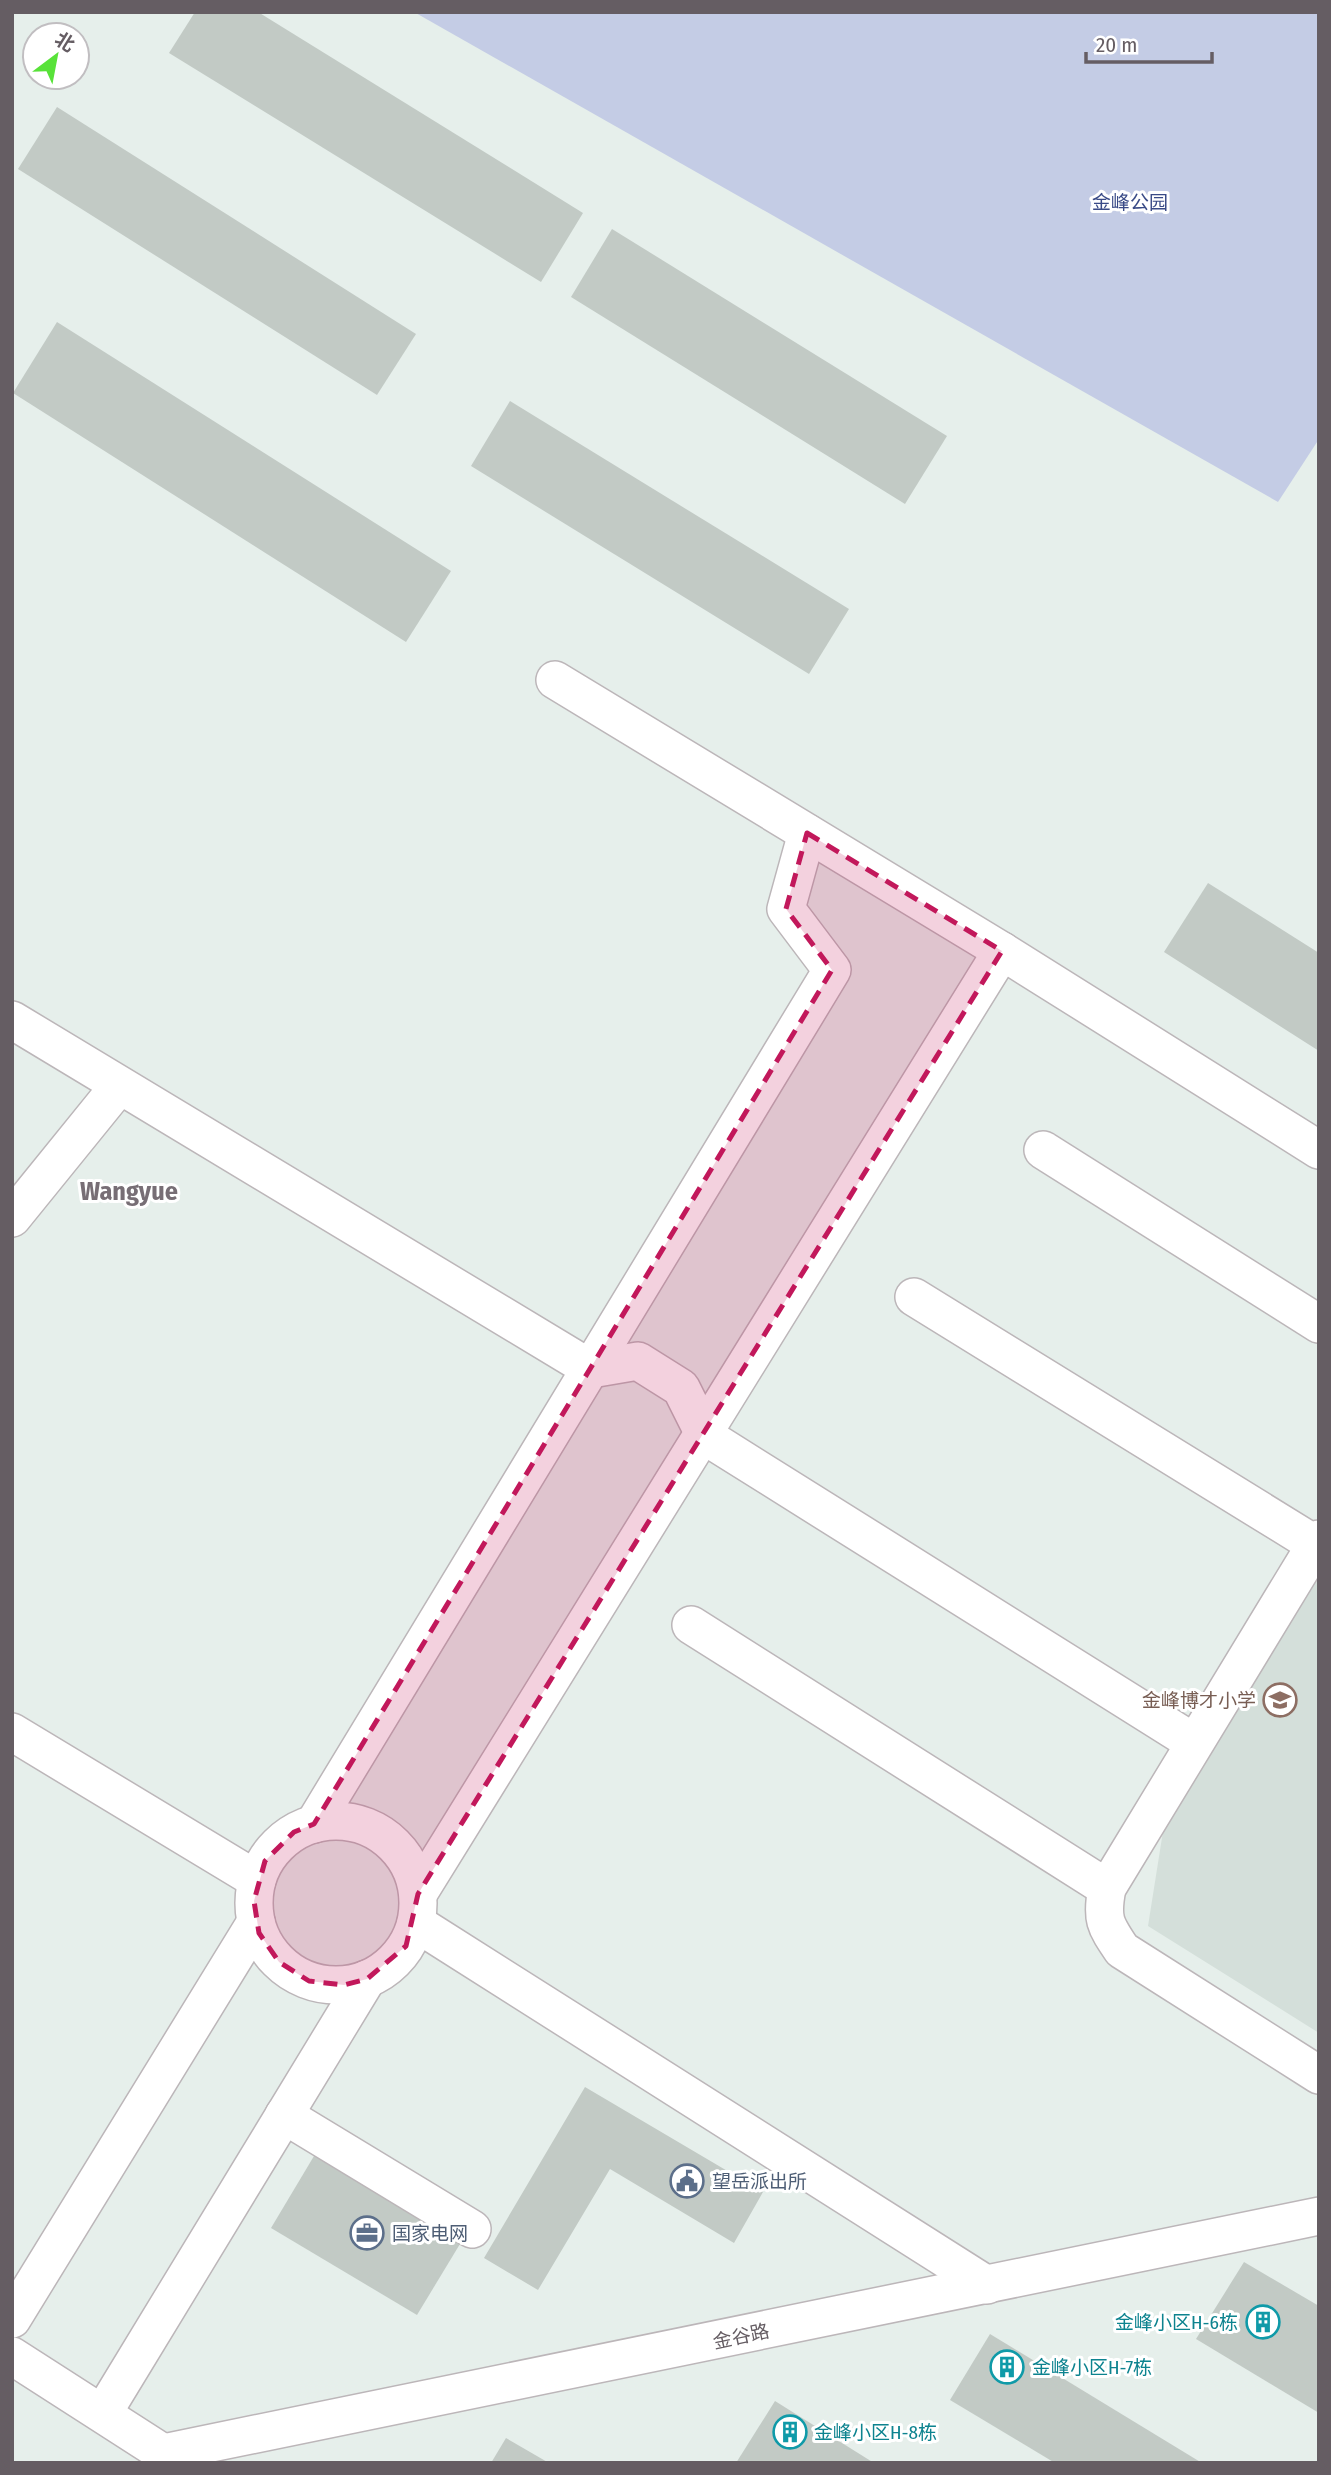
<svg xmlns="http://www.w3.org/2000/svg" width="1331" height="2475" font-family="'Fira Sans Condensed','Noto Sans SC',sans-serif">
	<rect width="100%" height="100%" fill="#e6efeb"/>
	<path fill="#d4dfda" d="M1319,1575V2033L1148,1926L1164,1825Z"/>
	<path fill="#c4cce5" d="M414,12H1319V439L1278,502Z"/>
	<g fill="#c2cac5">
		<path d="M195,12H258L583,213L541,282L169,53Z"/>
		<path d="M57,107L416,334L377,395L18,169Z"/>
		<path d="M612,229L947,436L905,504L571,297Z"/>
		<path d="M57,322L451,571L406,642L13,393Z"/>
		<path d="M510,401L849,609L809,674L471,466Z"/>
		<path d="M1208,883L1319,953V1051L1164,952Z"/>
		<path d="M585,2087L763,2192L734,2243L610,2169L538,2290L484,2258Z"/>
		<path d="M317,2151L463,2239L417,2315L271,2228Z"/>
		<path d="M1244,2262L1319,2306V2413L1196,2339Z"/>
		<path d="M990,2334L1202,2463H1055L950,2400Z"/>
		<path d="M775,2401L874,2463H736Z"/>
		<path d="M506,2438L549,2463H491Z"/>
	</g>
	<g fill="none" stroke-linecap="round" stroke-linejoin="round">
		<defs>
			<g id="street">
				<path d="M555,680L1002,951L1319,1150"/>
				<path d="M12,1020L591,1369L638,1361L681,1388L705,1436L1193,1742"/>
				<path d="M1043,1150L1319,1324"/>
				<path d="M12,1218L119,1086"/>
				<path d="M914,1297L1316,1545"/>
				<path d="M1319,1539L1107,1888C1101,1919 1105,1925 1122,1950L1319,2075"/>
				<path d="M691,1625L1107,1888"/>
				<path d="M12,1732L257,1880"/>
				<circle cx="336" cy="1903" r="82"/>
				<path d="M314,1824L832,970L786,909L807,833"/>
				<path d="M418,1894L1002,951"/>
				<path d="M416,1923L987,2285"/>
				<path d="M284,2115L472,2229"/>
				<path d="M12,2319L256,1922"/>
				<path d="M12,2356L163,2453"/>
				<path d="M103,2413L367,1979"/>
				<path d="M163,2453L1319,2216"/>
			</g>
		</defs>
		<use href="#street" stroke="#bcb6b9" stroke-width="40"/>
		<use href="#street" stroke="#fff" stroke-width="37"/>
	</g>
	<path fill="#c2185b" fill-opacity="0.2" stroke="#c2185b" stroke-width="5" stroke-dasharray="14 9" stroke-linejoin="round" d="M807,833L1002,951L418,1894L406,1946L367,1979L344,1985L309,1981L279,1962L259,1933L254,1901L265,1861L294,1832L314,1824L832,970L786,909Z"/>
	<defs>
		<symbol id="school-ring" viewBox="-11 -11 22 22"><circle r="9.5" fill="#fff" stroke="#8d6e63" stroke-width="1.5"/><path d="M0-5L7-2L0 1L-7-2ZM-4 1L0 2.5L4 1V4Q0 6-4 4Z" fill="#8d6e63"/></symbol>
		<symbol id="civic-ring" viewBox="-11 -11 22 22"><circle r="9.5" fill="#fff" stroke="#5c6f8a" stroke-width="1.5"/><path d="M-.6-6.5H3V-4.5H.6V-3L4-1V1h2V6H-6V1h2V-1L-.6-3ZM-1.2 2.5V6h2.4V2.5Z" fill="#5c6f8a"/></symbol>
		<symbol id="office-ring" viewBox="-11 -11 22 22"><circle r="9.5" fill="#fff" stroke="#5c6f8a" stroke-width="1.5"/><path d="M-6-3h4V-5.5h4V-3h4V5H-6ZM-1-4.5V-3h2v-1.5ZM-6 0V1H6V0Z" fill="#5c6f8a"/></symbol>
		<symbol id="building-ring" viewBox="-11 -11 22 22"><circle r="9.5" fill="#fff" stroke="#0f9aa8" stroke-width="1.5"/><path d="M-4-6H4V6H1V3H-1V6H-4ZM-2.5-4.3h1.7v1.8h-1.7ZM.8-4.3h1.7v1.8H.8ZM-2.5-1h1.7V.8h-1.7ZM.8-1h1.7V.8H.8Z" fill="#0f9aa8"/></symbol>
	</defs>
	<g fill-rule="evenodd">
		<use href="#school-ring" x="1261" y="1681" width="38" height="38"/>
		<use href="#civic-ring" x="668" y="2162" width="38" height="38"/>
		<use href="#office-ring" x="348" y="2214" width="38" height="38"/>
		<use href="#building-ring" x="1244" y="2303" width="38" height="38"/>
		<use href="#building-ring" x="988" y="2348" width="38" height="38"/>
		<use href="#building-ring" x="771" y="2413" width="38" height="38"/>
	</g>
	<g text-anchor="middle" stroke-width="6" stroke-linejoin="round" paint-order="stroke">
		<g font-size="19" fill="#3a4b87" stroke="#fff">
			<text x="1130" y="209">金峰公园</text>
		</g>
		<g font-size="19" fill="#785e54" stroke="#fff" text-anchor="end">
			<text x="1256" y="1707">金峰博才小学</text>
		</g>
		<g font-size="19" fill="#4e5e75" stroke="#fff" text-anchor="start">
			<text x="712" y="2188">望岳派出所</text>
			<text x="392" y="2240">国家电网</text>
		</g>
		<g font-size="19" fill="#0d838f" stroke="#fff" text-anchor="start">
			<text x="1238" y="2329" text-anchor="end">金峰小区H-6栋</text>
			<text x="1032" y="2374">金峰小区H-7栋</text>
			<text x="814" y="2439">金峰小区H-8栋</text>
		</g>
		<g font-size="19" fill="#655d63" stroke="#fff">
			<text transform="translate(741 2336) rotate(-12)" y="7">金谷路</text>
		</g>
		<g font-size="26" font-weight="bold" fill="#776e75" stroke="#fff">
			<text x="129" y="1200">Wangyue</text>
		</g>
	</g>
	<rect width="1331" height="2475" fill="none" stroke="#655d63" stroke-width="28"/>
	<g transform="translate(56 56) rotate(32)"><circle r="33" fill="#ffffff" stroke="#c1bec1" stroke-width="2"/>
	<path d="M0-5L12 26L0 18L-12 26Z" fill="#58e239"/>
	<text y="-10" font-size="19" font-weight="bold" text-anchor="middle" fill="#655d63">北</text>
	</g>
	<path d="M1086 52v10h126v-10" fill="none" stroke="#655d63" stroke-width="3.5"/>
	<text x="1096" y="52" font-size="21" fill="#655d63" stroke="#ffffff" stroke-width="5" paint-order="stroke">20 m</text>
</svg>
